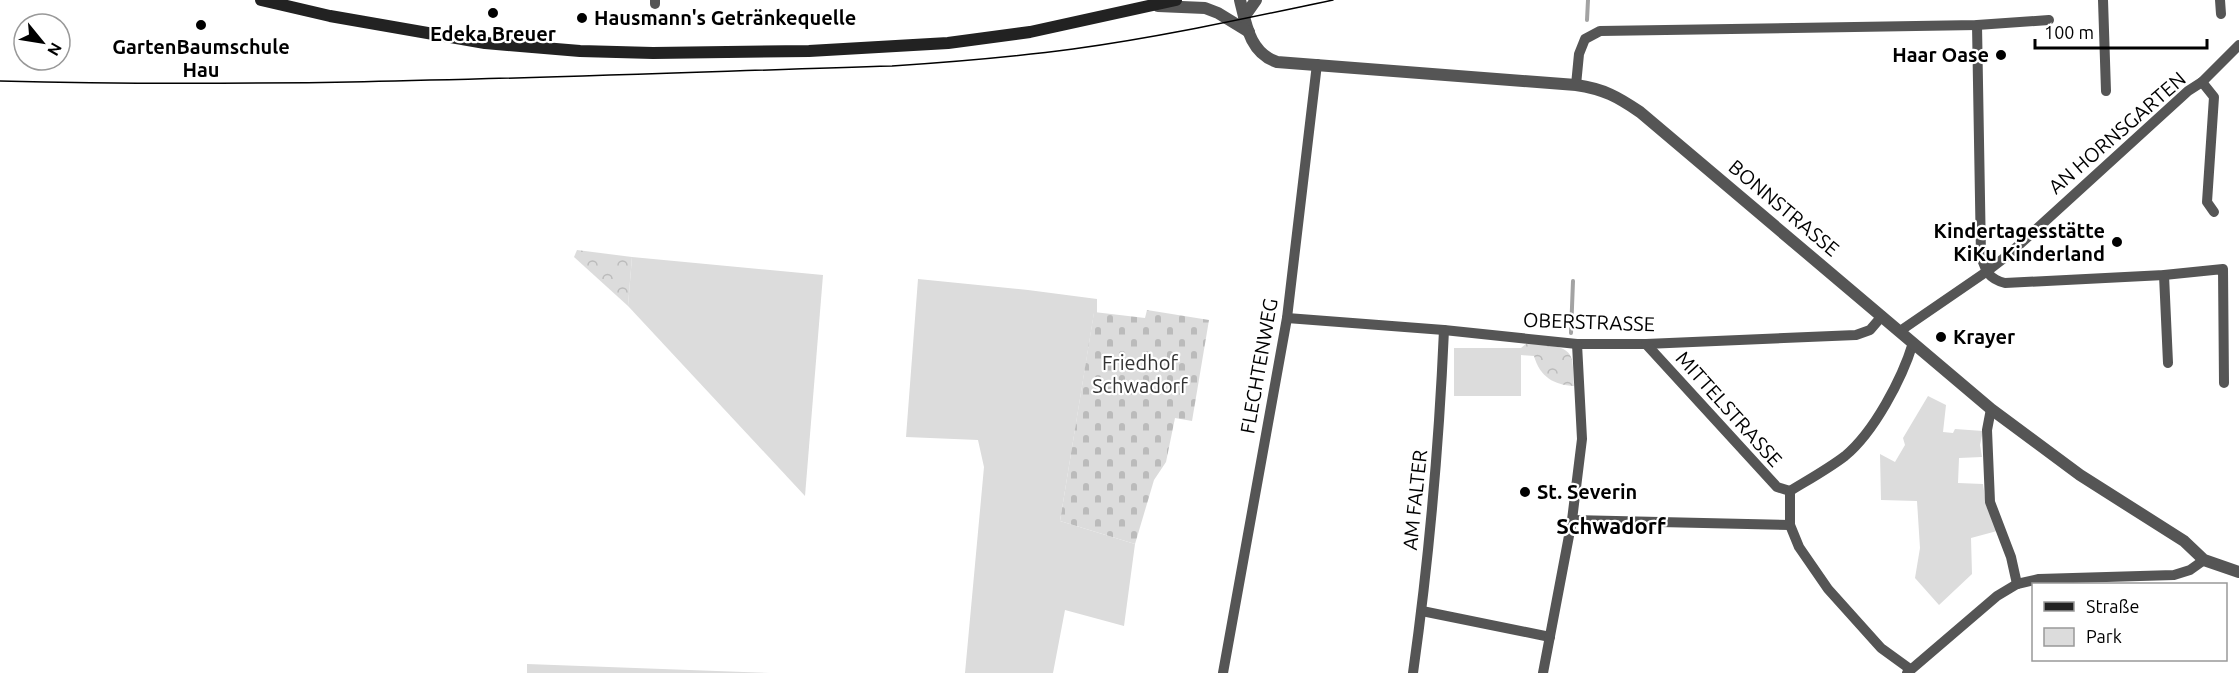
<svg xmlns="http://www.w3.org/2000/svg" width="2239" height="673" font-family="Ubuntu,sans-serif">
	<defs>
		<pattern id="forest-crowns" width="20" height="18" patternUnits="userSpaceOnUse" patternTransform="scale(1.5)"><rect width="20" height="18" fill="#dcdcdc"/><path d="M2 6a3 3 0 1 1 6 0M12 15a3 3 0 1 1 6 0" fill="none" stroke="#bbb"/></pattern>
		<pattern id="cemetery-stones" width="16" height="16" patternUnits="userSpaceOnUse" patternTransform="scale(1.5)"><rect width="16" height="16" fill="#dcdcdc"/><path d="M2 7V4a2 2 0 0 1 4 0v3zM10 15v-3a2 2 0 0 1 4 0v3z" fill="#bbb"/></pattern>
	</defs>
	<rect width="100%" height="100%" fill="#fff"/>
	<g fill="#dcdcdc">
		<path d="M632,257L823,275L805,496L628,306Z"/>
		<path d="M918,279L1028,290L1097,299V313H1094L1060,521L1135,544L1124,626L1065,610L1053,673H965L984,467L978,440L906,437Z"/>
		<rect x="1454" y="348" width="67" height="48"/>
		<path d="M1928,396L1946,405L1943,432L1953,433L1955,429L1983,431L1980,445L1982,457L1959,458L1958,483L1983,484L1986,505L1997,531L1971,538L1972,574L1939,605L1915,578L1920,548L1917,501L1881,500L1880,454L1895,462L1905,445L1903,438Z"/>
		<path d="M527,664L770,673H527Z"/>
	</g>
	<g fill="url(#forest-crowns)">
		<path d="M577,250L632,257L628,306L574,257Z"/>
		<path d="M1527,343C1539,345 1566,343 1571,357C1574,365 1573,377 1574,386C1554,385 1540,377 1534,356L1521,355V348Z"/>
	</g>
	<path fill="url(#cemetery-stones)" d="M1147,310L1209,320L1192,421L1175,418L1166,462L1154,480L1135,544L1060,521L1094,312L1145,318Z"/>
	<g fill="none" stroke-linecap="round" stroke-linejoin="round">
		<g stroke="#a3a3a3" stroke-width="4">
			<path d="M1587,20L1588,0"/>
			<path d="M1571,333L1573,281"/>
		</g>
		<g stroke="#555" stroke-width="10">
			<path d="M655,0V4"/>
			<path d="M2103,0L2106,91"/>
			<path d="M2220,0L2221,14"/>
			<path d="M1977,25L1981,256C1986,272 1989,279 2005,283L2164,275L2223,269L2224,383"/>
			<path d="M2202,82L2214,97L2207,202L2214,212"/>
			<path d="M1576,85L1579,54L1585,39L1600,31L1977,25L2049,20"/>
			<path d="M2164,275L2168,363"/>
			<path d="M1287,318L1444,330L1577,344H1646L1856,335L1870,330L1882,316"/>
			<path d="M1900,331L1986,272L2008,255L2188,91L2202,82L2239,45"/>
			<path d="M1646,344L1777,487L1790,491"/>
			<path d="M1991,409L1987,430L1990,502L2011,557L2017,584"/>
			<path d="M1790,491V525L1799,547L1828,589L1881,648L1910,669"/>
			<path d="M1790,491C1808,480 1828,469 1845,456C1874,432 1902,379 1913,343"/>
			<path d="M1572,520L1790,525"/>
			<path d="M1422,611L1550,637"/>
			<path d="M1223,673L1287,318L1317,64"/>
			<path d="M1413,673C1429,559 1439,445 1444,330"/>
			<path d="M1543,673L1572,520L1582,439L1577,344"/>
			<path d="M1907,673L1997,596L2017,584L2039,579L2174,575L2190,570L2204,560"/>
		</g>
		<g stroke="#555" stroke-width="12">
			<path d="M1240,0C1246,25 1250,53 1277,62L1576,85C1604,89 1618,97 1640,112L1991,409L2080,475L2184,541L2204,560L2239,572"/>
			<path d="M1158,6L1205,8L1218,13L1249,32"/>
			<path d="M1244,17L1256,0"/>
		</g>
		<path stroke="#222" stroke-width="12" d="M261,0L330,16L485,43L580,51L653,53L809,51L948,43L1030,32L1176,0"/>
		<path stroke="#000" stroke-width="1.5" d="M0,81C297,89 595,75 892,66C953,62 1013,57 1073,49C1161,37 1247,18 1333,0"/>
	</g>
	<g fill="#000" stroke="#fff" stroke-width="2">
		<circle cx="493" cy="13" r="6"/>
		<circle cx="582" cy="18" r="6"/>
		<circle cx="201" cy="25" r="6"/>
		<circle cx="2001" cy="55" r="6"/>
		<circle cx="2117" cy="242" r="6"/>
		<circle cx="1941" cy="337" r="6"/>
		<circle cx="1525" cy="492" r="6"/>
	</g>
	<g text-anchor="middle" stroke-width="4.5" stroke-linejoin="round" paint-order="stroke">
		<g font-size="20" font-weight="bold" fill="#000" stroke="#fff" text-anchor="start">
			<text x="594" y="25">Hausmann's Getränkequelle</text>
			<text x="493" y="41" text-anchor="middle">Edeka Breuer</text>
			<text x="201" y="54" text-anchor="middle">GartenBaumschule<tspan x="201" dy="23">Hau</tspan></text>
			<text x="1989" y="62" text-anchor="end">Haar Oase</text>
			<text x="2105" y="238" text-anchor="end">Kindertagesstätte<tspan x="2105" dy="23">KiKu Kinderland</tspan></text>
			<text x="1953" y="344">Krayer</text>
			<text x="1537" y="499">St. Severin</text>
		</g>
		<g font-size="20" fill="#000" stroke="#fff">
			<text transform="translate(2117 133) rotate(-41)" y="7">AN HORNSGARTEN</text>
			<text transform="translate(1784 208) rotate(40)" y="7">BONNSTRASSE</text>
			<text transform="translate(1589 322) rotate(2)" y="7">OBERSTRASSE</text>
			<text transform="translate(1259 366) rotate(-80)" y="7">FLECHTENWEG</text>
			<text transform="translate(1729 409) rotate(48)" y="7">MITTELSTRASSE</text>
			<text transform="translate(1415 500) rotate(-84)" y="7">AM FALTER</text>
		</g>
		<g font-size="20" fill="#333" stroke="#fff">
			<text x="1140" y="370">Friedhof<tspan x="1140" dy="23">Schwadorf</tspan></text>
		</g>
		<g font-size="22" font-weight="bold" fill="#000" stroke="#fff">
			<text x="1611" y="534">Schwadorf</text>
		</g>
	</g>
	<rect x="2032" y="583" width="195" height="78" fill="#ffffff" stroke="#999999" stroke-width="1.5"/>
	<rect x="2044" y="602" width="30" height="9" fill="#222222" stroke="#999999" stroke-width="1.5"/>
	<text x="2086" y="613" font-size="18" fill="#000000">Straße</text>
	<rect x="2044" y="628" width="30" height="18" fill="#dcdcdc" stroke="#999999" stroke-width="1.5"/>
	<text x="2086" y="643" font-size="18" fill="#000000">Park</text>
	<g transform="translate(42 42) rotate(120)"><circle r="28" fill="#ffffff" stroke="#999999" stroke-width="1.5"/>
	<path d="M0-4.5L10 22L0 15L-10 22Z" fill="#000000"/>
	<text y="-9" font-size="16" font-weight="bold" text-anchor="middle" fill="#000000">N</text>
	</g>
	<path d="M2035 39v9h172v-9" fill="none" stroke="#000000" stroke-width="3"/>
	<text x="2044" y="39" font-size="18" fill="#000000" stroke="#ffffff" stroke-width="4.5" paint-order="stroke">100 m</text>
</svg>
